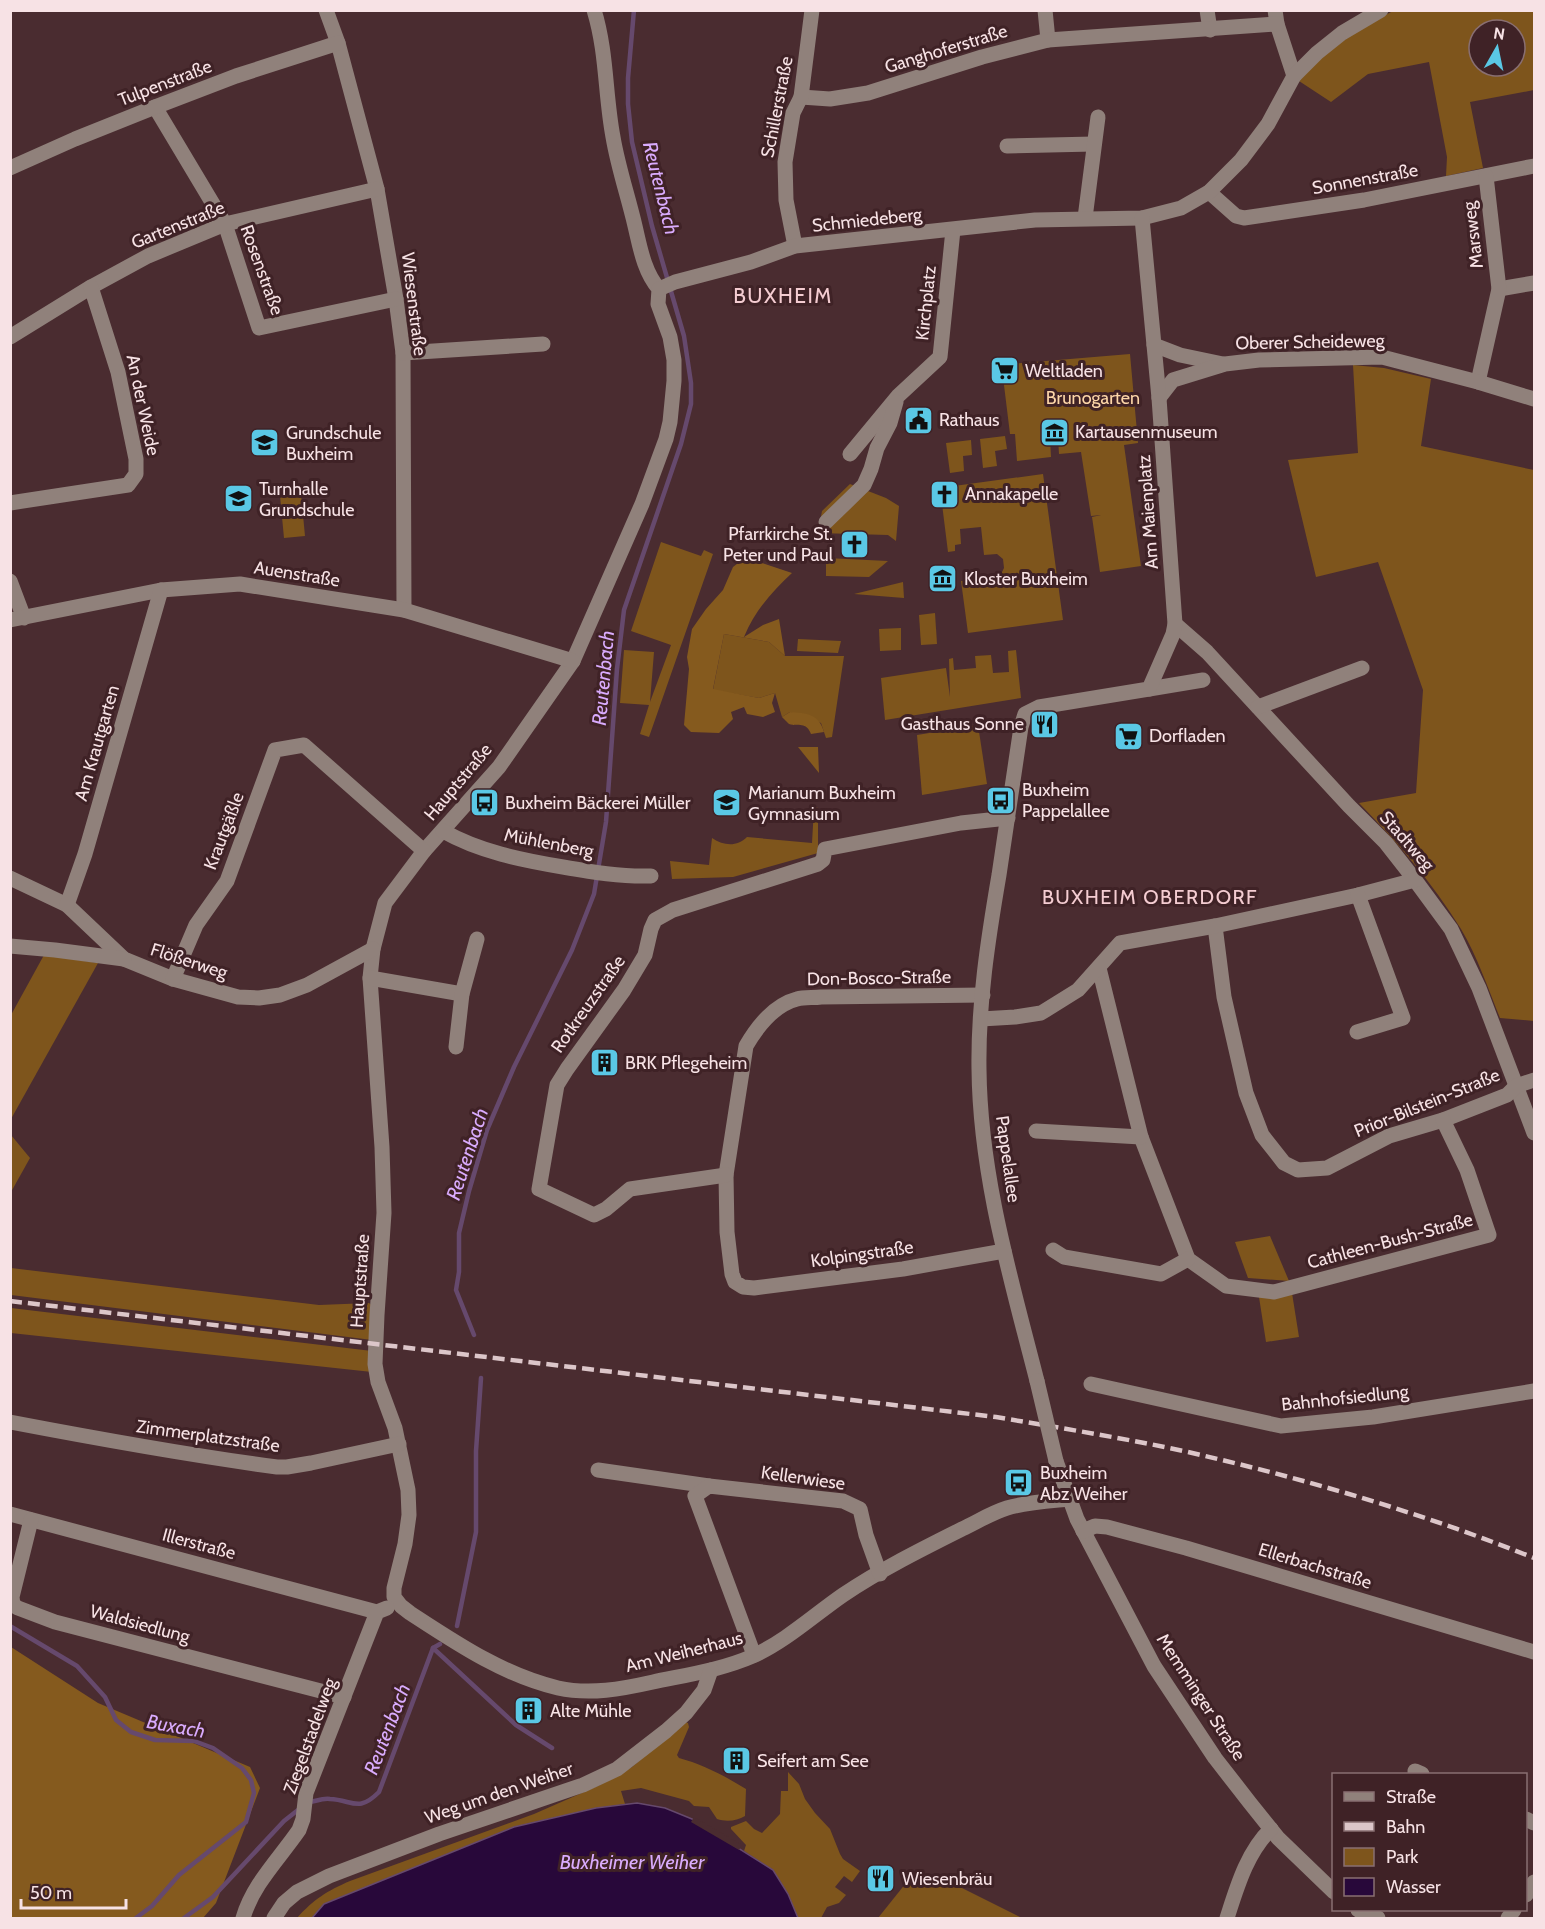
<svg xmlns="http://www.w3.org/2000/svg" width="1545" height="1929" font-family="Cabin,sans-serif">
	<rect width="100%" height="100%" fill="#4a2c30"/>
	<g fill="#7e551c" fill-rule="evenodd">
		<path d="M1393,11H1534V90L1470,102L1483,168L1446,176L1447,157L1429,62L1368,74L1331,102L1299,81C1328,47 1355,32 1393,11ZM1479,30H1515V66H1479Z"/>
		<path d="M1130,354L1138,443L1124,445L1141,566L1100,572L1092,517L1101,515L1091,516L1081,452L1059,454L1058,438H1061V425L1045,426V438H1050L1051,457L1017,461L1015,434H1010L1003,377L1011,376L1010,364Z"/>
		<path d="M1353,365L1384,368L1431,379L1421,446L1534,470V1021L1500,1018C1488,988 1477,956 1461,929C1432,882 1397,842 1359,803L1416,793L1423,690L1378,562L1316,577L1288,460L1358,453Z"/>
		<path d="M1005,436L1007,449L995,451L997,466L983,468L980,439Z"/>
		<path d="M971,440L972,455L963,456L964,471L950,473L946,443Z"/>
		<path d="M1043,474L1063,620L968,633L961,581L999,578L1004,568L1003,559L997,554L984,555L981,527L960,529L961,544L955,545V551L948,552L942,504L956,502L954,486Z"/>
		<path d="M850,484L886,498L899,506L896,541L888,535L818,533L822,511Z"/>
		<path d="M301,494L305,536L284,538L280,496Z"/>
		<path d="M661,542L701,556L704,550L713,554L649,737L640,734L649,705L620,703L624,650L654,652L650,702L671,645L631,631Z"/>
		<path d="M826,558L888,561L869,577L826,576Z"/>
		<path d="M903,582L904,598L854,594Z"/>
		<path d="M935,613L937,644L921,645L919,615Z"/>
		<path d="M901,628V650L880,651L879,629Z"/>
		<path d="M724,634L769,642L785,656H844L832,737L826,738L821,723L790,712L782,717L775,693L759,698L713,690Z"/>
		<path d="M798,639L841,641L838,653L797,651Z"/>
		<path d="M1016,650L1021,698L885,720L881,678L946,668L950,697L949,659L953,658L954,670L976,668L975,656L991,655L993,673L1009,672L1008,651Z"/>
		<path d="M978,725L987,784L922,795L917,735Z"/>
		<path d="M814,807L818,808V853L733,877L672,879L670,861L709,865L712,838C724,846 737,847 747,837L812,843Z"/>
		<path d="M44,955L98,963L11,1119V1015Z"/>
		<path d="M11,1135L30,1158L11,1192Z"/>
		<path d="M1270,1236L1289,1281L1248,1278L1235,1242Z"/>
		<path d="M11,1268L319,1305L369,1303L373,1306L372,1340L11,1295Z"/>
		<path d="M1292,1293L1299,1337L1266,1342L1259,1297Z"/>
		<path d="M11,1308L372,1351V1372L11,1333Z"/>
		<path d="M685,1722L688,1723L689,1727L677,1755L679,1758C702,1764 725,1776 746,1789L745,1816C737,1821 726,1822 717,1819L709,1807L694,1806L689,1801L641,1788L621,1791L625,1804L596,1808L514,1827L324,1904L312,1918H297C314,1899 327,1891 350,1881L534,1814L600,1785L632,1767Z"/>
		<path d="M788,1772L799,1784L805,1799L815,1813L830,1829L840,1854L843,1859L860,1871L852,1882L844,1876L835,1887L846,1895L839,1903L827,1907L821,1918H798L788,1894L773,1870L744,1851L746,1845L731,1829V1827L746,1821L754,1829L762,1833L780,1814L781,1791H788Z"/>
		<path d="M914,1873L962,1888L1022,1918H878Z"/>
	</g>
	<g fill="#855a1e">
		<path d="M742,560L759,562L792,573C772,592 755,610 744,637L763,625L779,619L785,656L769,642L724,634L713,689L759,698L775,693L772,703L775,712L763,717L747,714L744,707L731,712L733,719L719,733L691,732L684,725L689,669L687,657L692,629L706,609L723,590L733,567Z"/>
		<path d="M790,712C807,713 819,714 824,732L811,734C806,721 799,727 789,724L782,717Z"/>
		<path d="M798,747H818L819,773Z"/>
		<path d="M11,1647L98,1703L250,1767L260,1788L216,1903L203,1918H11Z"/>
	</g>
	<path fill="#28083a" stroke="#66496d" stroke-width="1.5" d="M637,1803L665,1808L692,1819L773,1870L788,1894L798,1918H312L324,1904L514,1827L596,1808Z"/>
	<path fill="#4a2c30" d="M694,1817L742,1845L739,1850L691,1822Z"/>
	<g fill="none" stroke-linecap="round" stroke-linejoin="round">
		<g stroke="#66496d" stroke-width="4.5">
			<path d="M474,1335L456,1290L459,1272V1233L469,1191L487,1130L514,1067L572,950L594,894L606,822L617,669L624,610L681,444L691,404V383L684,336L652,226L632,142L628,104V78L634,10"/>
			<path d="M10,1626L77,1666L105,1697L116,1720L131,1732L155,1740L194,1741L213,1748L242,1768L251,1780L254,1793L246,1822L179,1875L152,1906L136,1918"/>
			<path d="M457,1626L476,1532V1451L481,1378"/>
			<path d="M433,1648L516,1725L552,1748"/>
			<path d="M310,1802C316,1801 323,1798 330,1799C353,1800 358,1813 379,1792L433,1648L440,1644"/>
			<path d="M184,1918L213,1897L284,1821L298,1810"/>
		</g>
		<g stroke="#90817b" stroke-width="15">
			<path d="M326,10L338,43L377,189L396,299L403,353L404,610"/>
			<path d="M594,10C607,52 605,95 613,137C618,167 628,196 635,226C640,247 644,272 659,289L658,304L670,337L674,360V381L670,422L666,439L642,504L573,661L499,767L424,851L385,903L373,949L370,978L382,1147L384,1213L377,1315L375,1364L378,1382L395,1428L408,1490L409,1515L405,1544L394,1588V1597L401,1606L410,1613C456,1643 503,1675 558,1688C590,1695 622,1689 653,1682C686,1675 721,1670 753,1656C786,1641 814,1615 843,1595C880,1570 922,1549 962,1529C977,1522 991,1513 1007,1508C1027,1502 1048,1501 1069,1499"/>
			<path d="M1045,10L1048,40"/>
			<path d="M1207,10L1210,30"/>
			<path d="M1275,10L1277,24L1294,76"/>
			<path d="M801,97L830,99L868,93L982,57L1048,40L1277,24"/>
			<path d="M155,107L225,224L259,328L396,299"/>
			<path d="M1007,146L1094,144"/>
			<path d="M10,168L75,139L155,107L236,76L338,43"/>
			<path d="M1209,192L1236,216L1244,218L1364,200L1534,166"/>
			<path d="M1085,218L1098,117"/>
			<path d="M795,246L786,200L785,162L793,113L801,97L812,10"/>
			<path d="M659,289L675,282L751,262L795,246L1035,220L1142,218L1181,208L1209,192L1241,160L1268,124L1294,76L1317,53L1342,33L1381,10"/>
			<path d="M1499,289L1534,283"/>
			<path d="M10,337L91,287L148,256L225,224L377,189"/>
			<path d="M1154,345L1180,355L1223,364"/>
			<path d="M403,353L543,344"/>
			<path d="M1478,382L1499,289L1486,176"/>
			<path d="M1159,398L1173,380L1225,364L1259,360L1382,357L1478,382L1534,399"/>
			<path d="M850,454L898,396L940,357L953,230"/>
			<path d="M10,503L128,485L136,474V459L118,372L91,287"/>
			<path d="M826,522L864,485L871,469L877,448L890,423L896,402"/>
			<path d="M10,581L24,618"/>
			<path d="M10,620L161,590L240,584L404,610L573,661"/>
			<path d="M1175,624L1207,652L1349,806L1386,843L1415,880L1451,929L1479,988L1534,1133"/>
			<path d="M1149,689L1203,680"/>
			<path d="M1258,707L1362,668"/>
			<path d="M443,831C480,852 522,860 563,867C592,872 621,877 651,876"/>
			<path d="M10,878L67,905L124,959L173,979L238,997L259,998L280,995L307,985L373,949"/>
			<path d="M67,905L85,854L161,590"/>
			<path d="M1215,926L1224,997L1246,1093L1262,1135L1284,1163L1298,1170L1327,1168L1389,1136L1443,1120L1507,1095L1516,1086L1534,1080"/>
			<path d="M10,946L55,950L124,959"/>
			<path d="M1099,968L1141,1137L1188,1259L1226,1286L1274,1292L1489,1235L1467,1170L1443,1120"/>
			<path d="M370,978L462,994"/>
			<path d="M173,979L196,925L227,881L275,750L304,745L424,851"/>
			<path d="M983,995L821,997C813,998 804,997 797,999C774,1005 757,1027 746,1046L726,1175L727,1232L732,1274L735,1282L743,1287L754,1288L903,1269L1004,1251"/>
			<path d="M981,1019L1015,1017L1041,1013L1078,990L1120,943L1215,926L1358,895L1415,880"/>
			<path d="M1357,1032L1403,1018L1358,895"/>
			<path d="M456,1047L462,994L477,939"/>
			<path d="M1036,1131L1141,1137"/>
			<path d="M726,1175L630,1189L606,1209L594,1215L539,1189L557,1085L567,1069L624,990L645,955L651,929L655,920L673,910L818,864L823,860L825,849L961,823L1008,818"/>
			<path d="M1053,1250L1064,1257L1161,1274L1188,1259"/>
			<path d="M1037,1381C1011,1279 980,1176 979,1069C978,1004 988,939 999,875C1006,826 1014,776 1021,727L1025,714L1039,707L1149,689L1173,634L1175,624L1159,398L1142,218"/>
			<path d="M1091,1384L1281,1426L1373,1417L1534,1391"/>
			<path d="M10,1422C99,1439 187,1455 277,1467H287L311,1463L399,1444"/>
			<path d="M1056,1461L1077,1519L1154,1666L1215,1758L1250,1803L1278,1838L1334,1892"/>
			<path d="M598,1470L709,1486"/>
			<path d="M10,1514L377,1612"/>
			<path d="M31,1520L12,1597L13,1605L18,1608L55,1622L344,1697"/>
			<path d="M1083,1531L1095,1526L1107,1527L1186,1548L1534,1652"/>
			<path d="M754,1655L695,1496L709,1486L843,1501L860,1509L866,1535L880,1574"/>
			<path d="M1415,1771L1422,1774"/>
			<path d="M1526,1819L1534,1823"/>
			<path d="M1526,1895L1534,1882"/>
			<path d="M1358,1910L1378,1918"/>
			<path d="M243,1918C253,1884 279,1859 299,1830L303,1819L306,1793L377,1612L387,1608"/>
			<path d="M274,1918L284,1903L297,1892L329,1876L439,1834L583,1785L617,1769L666,1731L686,1713L704,1690L711,1670"/>
			<path d="M1227,1918C1237,1887 1247,1852 1271,1829"/>
			<path d="M1508,1918L1514,1910"/>
		</g>
		<path stroke="#dcc6c9" stroke-width="4.5" stroke-dasharray="12 6" stroke-linecap="butt" d="M10,1301L996,1417C1060,1428 1124,1438 1188,1452C1306,1479 1422,1513 1534,1558"/>
		<path stroke="#90817b" stroke-width="15" d="M1037,1381L1056,1461"/>
	</g>
	<defs>
		<symbol id="supermarket-square" viewBox="-11 -11 22 22"><rect x="-9" y="-9" width="18" height="18" rx="4" fill="#5ac8e5" stroke="#3f2226"/><path d="M-6-5.5h2.5l.6 2H6L4.5 2H-2.5L-4.4-4H-6ZM-1.5 3.2a1.3 1.3 0 1 0 .1 0ZM3 3.2a1.3 1.3 0 1 0 .1 0Z" fill="#111"/></symbol>
		<symbol id="civic-square" viewBox="-11 -11 22 22"><rect x="-9" y="-9" width="18" height="18" rx="4" fill="#5ac8e5" stroke="#3f2226"/><path d="M-.6-6.5H3V-4.5H.6V-3L4-1V1h2V6H-6V1h2V-1L-.6-3ZM-1.2 2.5V6h2.4V2.5Z" fill="#111"/></symbol>
		<symbol id="museum-square" viewBox="-11 -11 22 22"><rect x="-9" y="-9" width="18" height="18" rx="4" fill="#5ac8e5" stroke="#3f2226"/><path d="M0-6L6-3V-2H-6V-3ZM-5-1h2V3h-2ZM-1-1h2V3h-2ZM3-1h2V3H3ZM-6 4H6V6H-6Z" fill="#111"/></symbol>
		<symbol id="school-square" viewBox="-11 -11 22 22"><rect x="-9" y="-9" width="18" height="18" rx="4" fill="#5ac8e5" stroke="#3f2226"/><path d="M0-5L7-2L0 1L-7-2ZM-4 1L0 2.5L4 1V4Q0 6-4 4Z" fill="#111"/></symbol>
		<symbol id="church-square" viewBox="-11 -11 22 22"><rect x="-9" y="-9" width="18" height="18" rx="4" fill="#5ac8e5" stroke="#3f2226"/><path d="M-1.2-6h2.4v3.5h3.3v2.4h-3.3V6h-2.4V-.1h-3.3v-2.4h3.3Z" fill="#111"/></symbol>
		<symbol id="restaurant-square" viewBox="-11 -11 22 22"><rect x="-9" y="-9" width="18" height="18" rx="4" fill="#5ac8e5" stroke="#3f2226"/><path d="M-5-6h1v4h1v-4h1v4h1v-4h1v5L-1.5 .5V6h-2V.5L-5-1ZM5-6V6H3V1.5H1.5Q1.5-4 5-6Z" fill="#111"/></symbol>
		<symbol id="bus-square" viewBox="-11 -11 22 22"><rect x="-9" y="-9" width="18" height="18" rx="4" fill="#5ac8e5" stroke="#3f2226"/><path d="M-5-6H5V4H4V6H2V4H-2V6H-4V4H-5ZM-3.5-4V0h7V-4ZM-3.5 1.2v1.5H-2V1.2ZM2 1.2v1.5H3.5V1.2Z" fill="#111"/></symbol>
		<symbol id="building-square" viewBox="-11 -11 22 22"><rect x="-9" y="-9" width="18" height="18" rx="4" fill="#5ac8e5" stroke="#3f2226"/><path d="M-4-6H4V6H1V3H-1V6H-4ZM-2.5-4.3h1.7v1.8h-1.7ZM.8-4.3h1.7v1.8H.8ZM-2.5-1h1.7V.8h-1.7ZM.8-1h1.7V.8H.8Z" fill="#111"/></symbol>
	</defs>
	<g fill-rule="evenodd">
		<use href="#supermarket-square" x="988" y="354" width="33" height="33"/>
		<use href="#civic-square" x="902" y="404" width="33" height="33"/>
		<use href="#museum-square" x="1038" y="416" width="33" height="33"/>
		<use href="#school-square" x="248" y="426" width="33" height="33"/>
		<use href="#church-square" x="928" y="478" width="33" height="33"/>
		<use href="#school-square" x="222" y="482" width="33" height="33"/>
		<use href="#church-square" x="838" y="528" width="33" height="33"/>
		<use href="#museum-square" x="926" y="562" width="33" height="33"/>
		<use href="#restaurant-square" x="1028" y="708" width="33" height="33"/>
		<use href="#supermarket-square" x="1112" y="720" width="33" height="33"/>
		<use href="#bus-square" x="984" y="784" width="33" height="33"/>
		<use href="#bus-square" x="468" y="786" width="33" height="33"/>
		<use href="#school-square" x="710" y="786" width="33" height="33"/>
		<use href="#building-square" x="588" y="1046" width="33" height="33"/>
		<use href="#bus-square" x="1002" y="1466" width="33" height="33"/>
		<use href="#building-square" x="512" y="1694" width="33" height="33"/>
		<use href="#building-square" x="720" y="1744" width="33" height="33"/>
		<use href="#restaurant-square" x="864" y="1862" width="33" height="33"/>
	</g>
	<g text-anchor="middle" stroke-width="6" stroke-linejoin="round" paint-order="stroke">
		<g font-size="18" fill="#f7e2e5" stroke="#3f2226">
			<text transform="translate(946 49) rotate(-17)" y="6">Ganghoferstraße</text>
			<text transform="translate(165 83) rotate(-21)" y="6">Tulpenstraße</text>
			<text transform="translate(777 107) rotate(-79)" y="6">Schillerstraße</text>
			<text transform="translate(1365 179) rotate(-10)" y="6">Sonnenstraße</text>
			<text transform="translate(867 220) rotate(-6)" y="6">Schmiedeberg</text>
			<text transform="translate(178 225) rotate(-22)" y="6">Gartenstraße</text>
			<text transform="translate(1473 235) rotate(-97)" y="6">Marsweg</text>
			<text transform="translate(262 270) rotate(70)" y="6">Rosenstraße</text>
			<text transform="translate(926 303) rotate(-84)" y="6">Kirchplatz</text>
			<text transform="translate(414 304) rotate(83)" y="6">Wiesenstraße</text>
			<text transform="translate(1310 342) rotate(-1)" y="6">Oberer Scheideweg</text>
			<text transform="translate(143 405) rotate(78)" y="6">An der Weide</text>
			<text transform="translate(1148 512) rotate(-94)" y="6">Am Maienplatz</text>
			<text transform="translate(297 574) rotate(9)" y="6">Auenstraße</text>
			<text transform="translate(97 743) rotate(-74)" y="6">Am Krautgarten</text>
			<text transform="translate(458 782) rotate(-50)" y="6">Hauptstraße</text>
			<text transform="translate(224 831) rotate(-69)" y="6">Krautgäßle</text>
			<text transform="translate(1407 841) rotate(49)" y="6">Stadtweg</text>
			<text transform="translate(549 843) rotate(11)" y="6">Mühlenberg</text>
			<text transform="translate(189 961) rotate(18)" y="6">Flößerweg</text>
			<text transform="translate(879 978) rotate(-1)" y="6">Don-Bosco-Straße</text>
			<text transform="translate(588 1004) rotate(-55)" y="6">Rotkreuzstraße</text>
			<text transform="translate(1427 1103) rotate(-22)" y="6">Prior-Bilstein-Straße</text>
			<text transform="translate(1008 1159) rotate(82)" y="6">Pappelallee</text>
			<text transform="translate(1390 1241) rotate(-15)" y="6">Cathleen-Bush-Straße</text>
			<text transform="translate(862 1254) rotate(-8)" y="6">Kolpingstraße</text>
			<text transform="translate(360 1281) rotate(-86)" y="6">Hauptstraße</text>
			<text transform="translate(1345 1398) rotate(-6)" y="6">Bahnhofsiedlung</text>
			<text transform="translate(208 1436) rotate(8)" y="6">Zimmerplatzstraße</text>
			<text transform="translate(803 1478) rotate(8)" y="6">Kellerwiese</text>
			<text transform="translate(199 1544) rotate(15)" y="6">Illerstraße</text>
			<text transform="translate(1315 1566) rotate(17)" y="6">Ellerbachstraße</text>
			<text transform="translate(140 1624) rotate(15)" y="6">Waldsiedlung</text>
			<text transform="translate(684 1652) rotate(-14)" y="6">Am Weiherhaus</text>
			<text transform="translate(1201 1697) rotate(57)" y="6">Memminger Straße</text>
			<text transform="translate(310 1736) rotate(-70)" y="6">Ziegelstadelweg</text>
			<text transform="translate(499 1793) rotate(-19)" y="6">Weg um den Weiher</text>
		</g>
		<g font-size="18" fill="#f7e2e5" stroke="#3f2226" text-anchor="start">
			<text x="1025" y="377">Weltladen</text>
			<text x="939" y="426">Rathaus</text>
			<text x="1075" y="438">Kartausenmuseum</text>
			<text x="286" y="439">Grundschule<tspan x="286" dy="21">Buxheim</tspan></text>
			<text x="259" y="495">Turnhalle<tspan x="259" dy="21">Grundschule</tspan></text>
			<text x="965" y="500">Annakapelle</text>
			<text x="833" y="540" text-anchor="end">Pfarrkirche St.<tspan x="833" dy="21">Peter und Paul</tspan></text>
			<text x="964" y="585">Kloster Buxheim</text>
			<text x="1024" y="730" text-anchor="end">Gasthaus Sonne</text>
			<text x="1149" y="742">Dorfladen</text>
			<text x="1022" y="796">Buxheim<tspan x="1022" dy="21">Pappelallee</tspan></text>
			<text x="748" y="799">Marianum Buxheim<tspan x="748" dy="21">Gymnasium</tspan></text>
			<text x="505" y="809">Buxheim Bäckerei Müller</text>
			<text x="625" y="1069">BRK Pflegeheim</text>
			<text x="1040" y="1479">Buxheim<tspan x="1040" dy="21">Abz Weiher</tspan></text>
			<text x="550" y="1717">Alte Mühle</text>
			<text x="757" y="1767">Seifert am See</text>
			<text x="902" y="1885">Wiesenbräu</text>
		</g>
		<g font-size="18" fill="#fdd6a8" stroke="#3f2226">
			<text x="1093" y="404">Brunogarten</text>
		</g>
		<g font-size="20" font-style="italic" fill="#d9abfd" stroke="#3f2226">
			<text transform="translate(661 188) rotate(76)" y="7">Reutenbach</text>
			<text transform="translate(603 678) rotate(-85)" y="7">Reutenbach</text>
			<text transform="translate(467 1154) rotate(-72)" y="7">Reutenbach</text>
			<text transform="translate(176 1726) rotate(10)" y="7">Buxach</text>
			<text transform="translate(387 1729) rotate(-69)" y="7">Reutenbach</text>
			<text x="632" y="1869">Buxheimer Weiher</text>
		</g>
		<g font-size="20" letter-spacing="1.5" fill="#f4ccd1" stroke="#3f2226">
			<text x="1150" y="904">BUXHEIM OBERDORF</text>
		</g>
		<g font-size="21" letter-spacing="1.5" fill="#f4ccd1" stroke="#3f2226">
			<text x="783" y="303">BUXHEIM</text>
		</g>
	</g>
	<rect width="1545" height="1929" fill="none" stroke="#f7e2e5" stroke-width="24"/>
	<rect x="1332" y="1773" width="195" height="138" fill="#3f2226" stroke="#896f72" stroke-width="1.5"/>
	<rect x="1344" y="1792" width="30" height="9" fill="#90817b" stroke="#896f72" stroke-width="1.5"/>
	<text x="1386" y="1803" font-size="18" fill="#f7e2e5">Straße</text>
	<rect x="1344" y="1822" width="30" height="9" fill="#dcc6c9" stroke="#896f72" stroke-width="1.5"/>
	<text x="1386" y="1833" font-size="18" fill="#f7e2e5">Bahn</text>
	<rect x="1344" y="1848" width="30" height="18" fill="#7e551c" stroke="#896f72" stroke-width="1.5"/>
	<text x="1386" y="1863" font-size="18" fill="#f7e2e5">Park</text>
	<rect x="1344" y="1878" width="30" height="18" fill="#28083a" stroke="#896f72" stroke-width="1.5"/>
	<text x="1386" y="1893" font-size="18" fill="#f7e2e5">Wasser</text>
	<g transform="translate(1497 48) rotate(9)"><circle r="28" fill="#3f2226" stroke="#896f72" stroke-width="1.5"/>
	<path d="M0-4.5L10 22L0 15L-10 22Z" fill="#5ac8e5"/>
	<text y="-9" font-size="16" font-weight="bold" text-anchor="middle" fill="#f7e2e5">N</text>
	</g>
	<path d="M21 1899v9h105v-9" fill="none" stroke="#f7e2e5" stroke-width="3"/>
	<text x="30" y="1899" font-size="18" fill="#f7e2e5" stroke="#3f2226" stroke-width="4.5" paint-order="stroke">50 m</text>
</svg>
